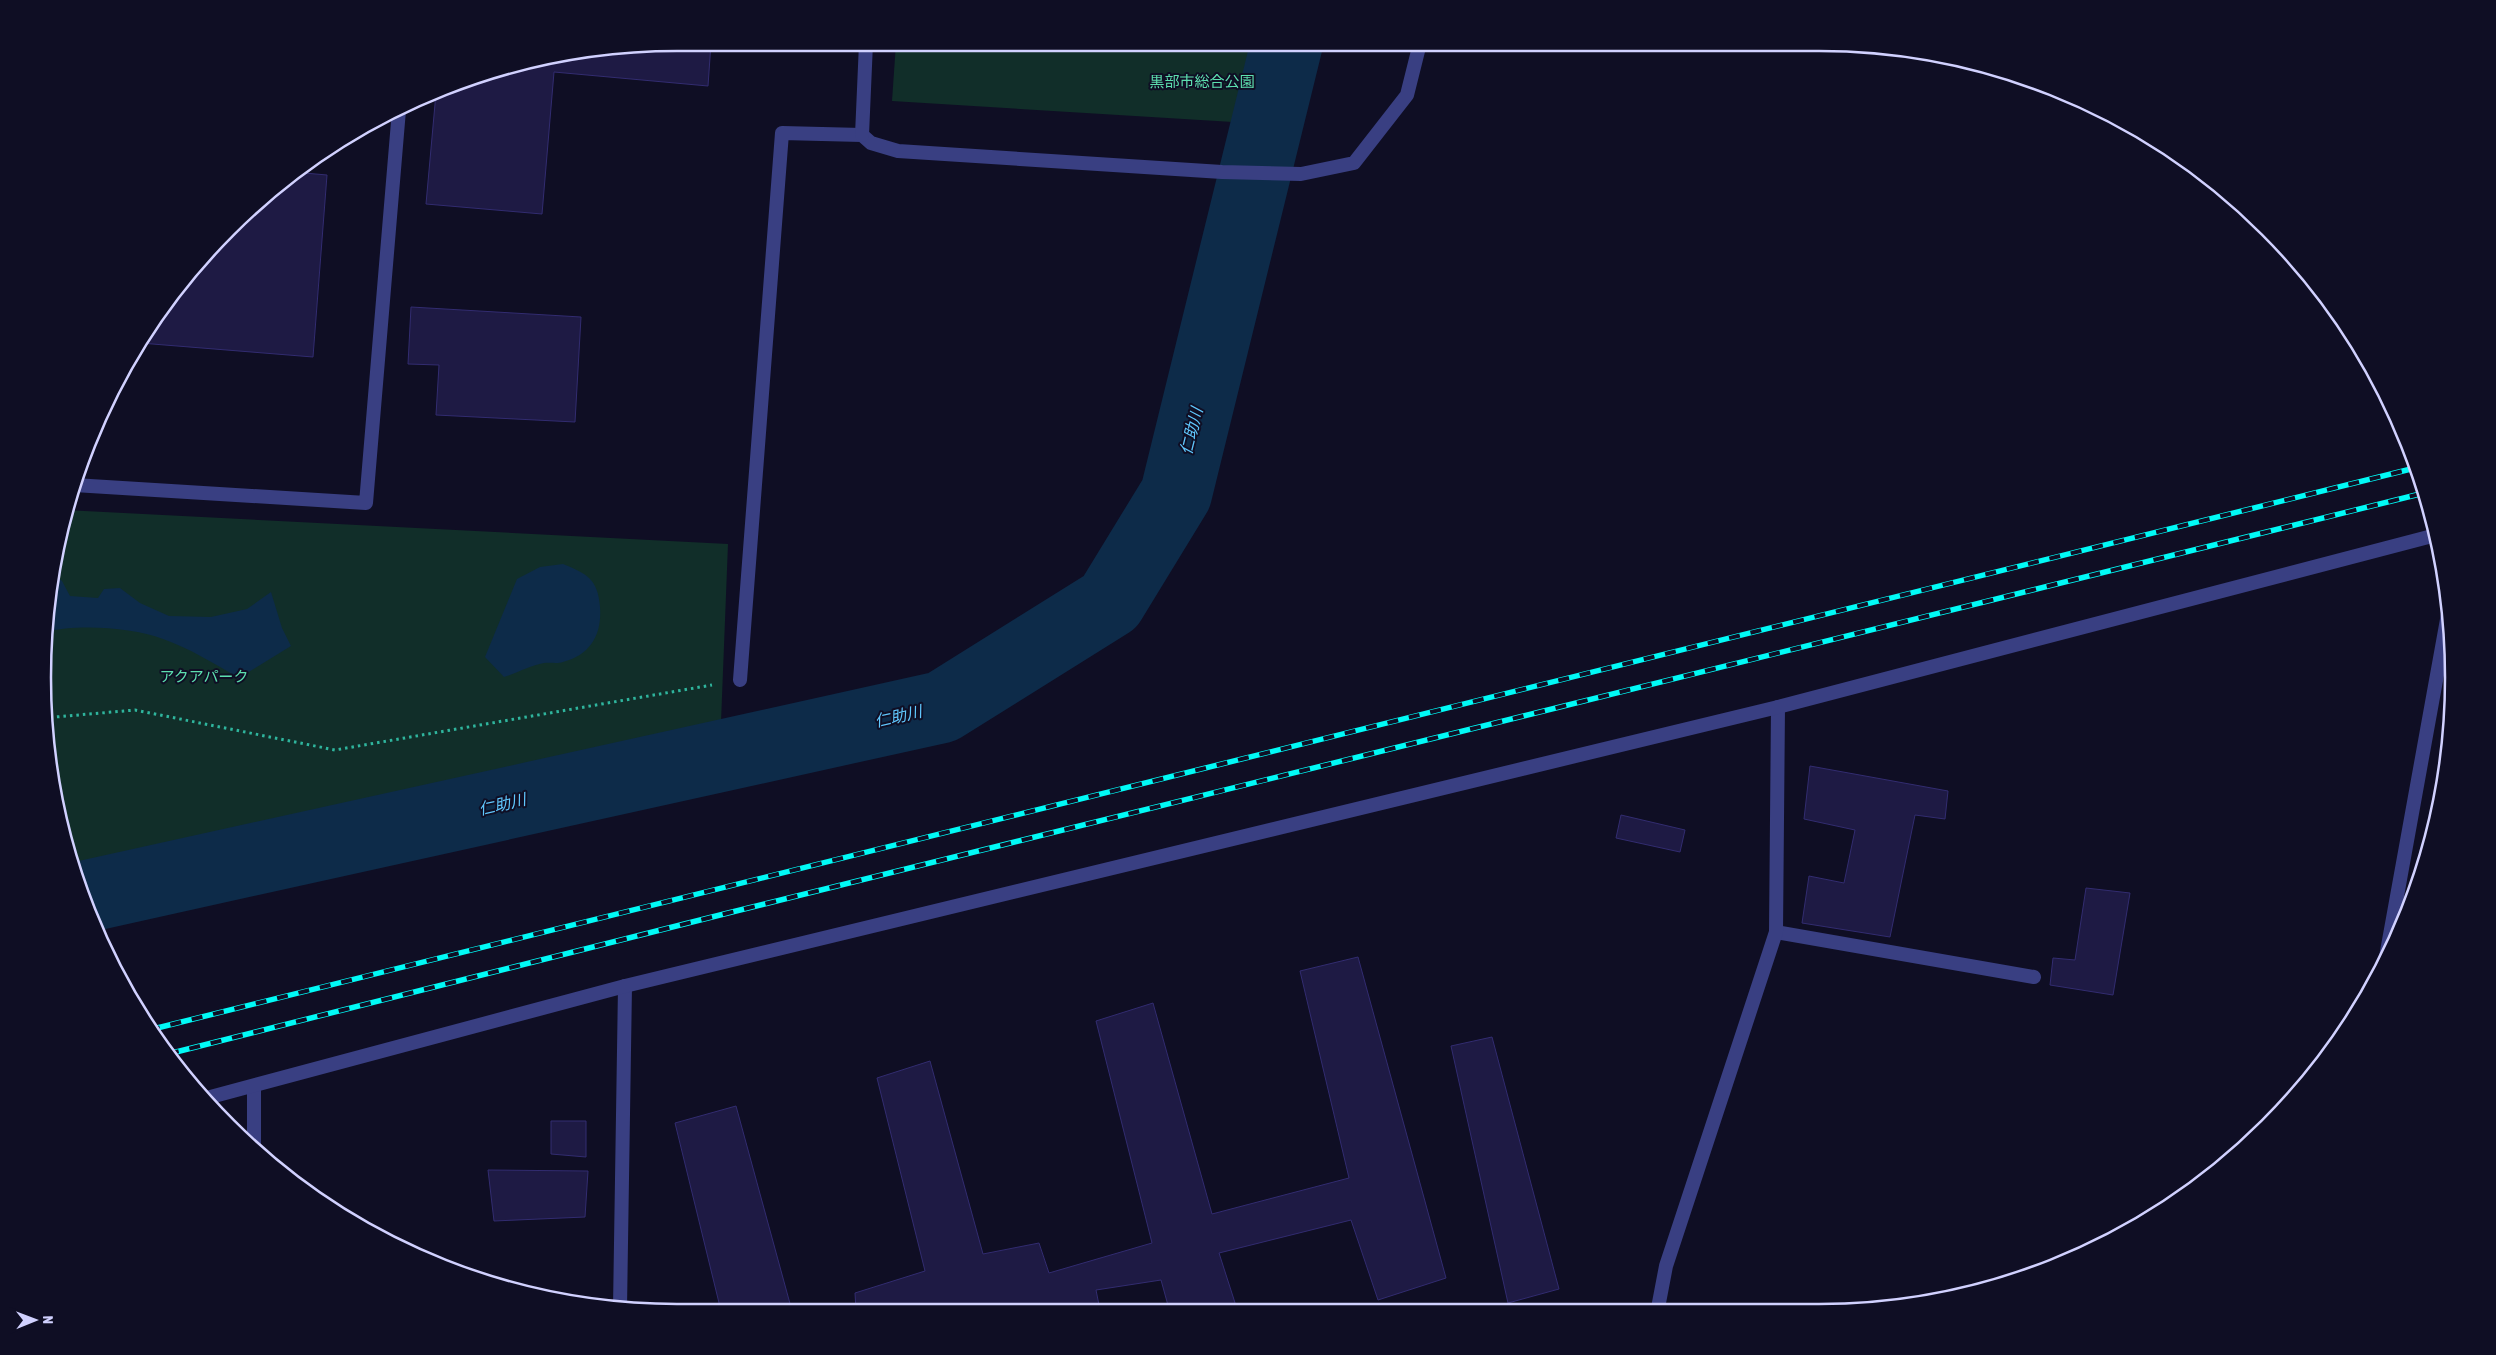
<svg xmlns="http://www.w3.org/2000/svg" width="2496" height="1355" font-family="'Asap Condensed','Noto Sans JP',sans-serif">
	<rect width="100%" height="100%" fill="#0f0e24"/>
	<g fill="#112e29">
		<path d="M896,43H1254L1233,122L892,101Z"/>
		<path d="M65,510L728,544L721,722L74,870L64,842L44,719V636Z"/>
	</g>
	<g fill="#0d2b49">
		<path d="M563,564C587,574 598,579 600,607C602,634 591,655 563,662C557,664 550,662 544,663C531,665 517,673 504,677L485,657L517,579L540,567Z"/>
		<path d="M54,574L62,581L70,596L98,598L104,589L120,588L140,603L169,616L211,617L247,609L271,592L282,628L291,646L239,678C215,664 189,648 163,639C131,627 78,624 45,632Z"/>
	</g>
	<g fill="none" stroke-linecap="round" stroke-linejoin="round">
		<path stroke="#0d2b49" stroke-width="72" d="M83,897L942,707L1110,602L1176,494L1287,43"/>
	</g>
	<g fill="#1e1a44" stroke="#322c70">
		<path d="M678,42L711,43L708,86L554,72L542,214L426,204L436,93L473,76L554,55Z"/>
		<path d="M293,172L327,175L313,357L140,343L149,325L200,259Z"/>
		<path d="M411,307L581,317L575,422L436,415L439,365L408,364Z"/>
		<path d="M1810,766L1948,791L1945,819L1915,815L1890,937L1802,923L1809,876L1844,883L1855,830L1804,819Z"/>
		<path d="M1621,815L1685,830L1680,852L1616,838Z"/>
		<path d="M2086,888L2130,893L2113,995L2050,985L2053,958L2075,960Z"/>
		<path d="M1358,957L1446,1278L1378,1300L1351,1220L1219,1253L1237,1309H1169L1161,1280L1096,1290L1100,1310H856L855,1293L925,1271L877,1078L930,1061L983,1254L1039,1243L1049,1273L1152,1243L1096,1021L1153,1003L1212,1214L1349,1178L1300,971Z"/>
		<path d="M1492,1037L1559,1289L1508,1303L1451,1046Z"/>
		<path d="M736,1106L792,1311H721L675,1123Z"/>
		<path d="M551,1121H586V1157L551,1154Z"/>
		<path d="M488,1170L588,1171L585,1217L494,1221Z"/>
	</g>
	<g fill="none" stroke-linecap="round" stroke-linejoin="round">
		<path stroke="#2fb59d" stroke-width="3" stroke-dasharray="2.5 4" stroke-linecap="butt" d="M44,718L135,710L335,750L712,685"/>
		<path stroke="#393f82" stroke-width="14" d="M74,485L366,503L399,110"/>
		<g stroke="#393f82" stroke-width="14">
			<path d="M740,680L782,133L862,135L871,143L898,151L1222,172L1301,174L1354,163L1407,95L1420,43"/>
			<path d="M1776,932L2034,977"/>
			<path d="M2386,957L2448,614"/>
			<path d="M254,1146V1086"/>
			<path d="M620,1308L625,986"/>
			<path d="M1658,1308L1666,1266L1776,932L1778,707"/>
		</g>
		<g stroke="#393f82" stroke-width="14">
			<path d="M862,135L866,43"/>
			<path d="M203,1099L625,986L1778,707L2436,535"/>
		</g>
		<defs>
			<g id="rail">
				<path d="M149,1030L2415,468"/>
				<path d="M168,1054L724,914L2424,493"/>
			</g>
		</defs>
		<use href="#rail" stroke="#01faf6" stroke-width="5.5"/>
		<use href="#rail" stroke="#0f0e24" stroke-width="4" stroke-dasharray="11" stroke-linecap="butt"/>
	</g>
	<g text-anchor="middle" stroke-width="4" stroke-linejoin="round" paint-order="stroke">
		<g font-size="15" fill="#5ddfaf" stroke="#0f0e24">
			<text x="1202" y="87">黒部市総合公園</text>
			<text x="204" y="682">アクアパーク</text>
		</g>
		<g font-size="16" font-style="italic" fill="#60c8fe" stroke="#0f0e24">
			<text transform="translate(1191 431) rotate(-76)" y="6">仁助川</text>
			<text transform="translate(898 716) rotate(-13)" y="6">仁助川</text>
			<text transform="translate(502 804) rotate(-13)" y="6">仁助川</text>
		</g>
	</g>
	<path d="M0 0H2496V1355H0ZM677 51H1819A626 626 0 0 1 2445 677V678A626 626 0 0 1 1819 1304H677A626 626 0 0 1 51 678V677A626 626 0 0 1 677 51Z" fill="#0f0e24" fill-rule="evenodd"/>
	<path fill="none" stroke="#d1d1ff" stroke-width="2.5" d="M677 51H1819A626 626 0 0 1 2445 677V678A626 626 0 0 1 1819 1304H677A626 626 0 0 1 51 678V677A626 626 0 0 1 677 51Z"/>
	<g transform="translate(35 1320) rotate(89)" stroke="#0f0e24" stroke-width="4" paint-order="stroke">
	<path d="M0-4L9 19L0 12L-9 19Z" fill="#d1d1ff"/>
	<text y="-8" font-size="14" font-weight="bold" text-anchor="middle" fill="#d1d1ff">N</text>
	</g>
</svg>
